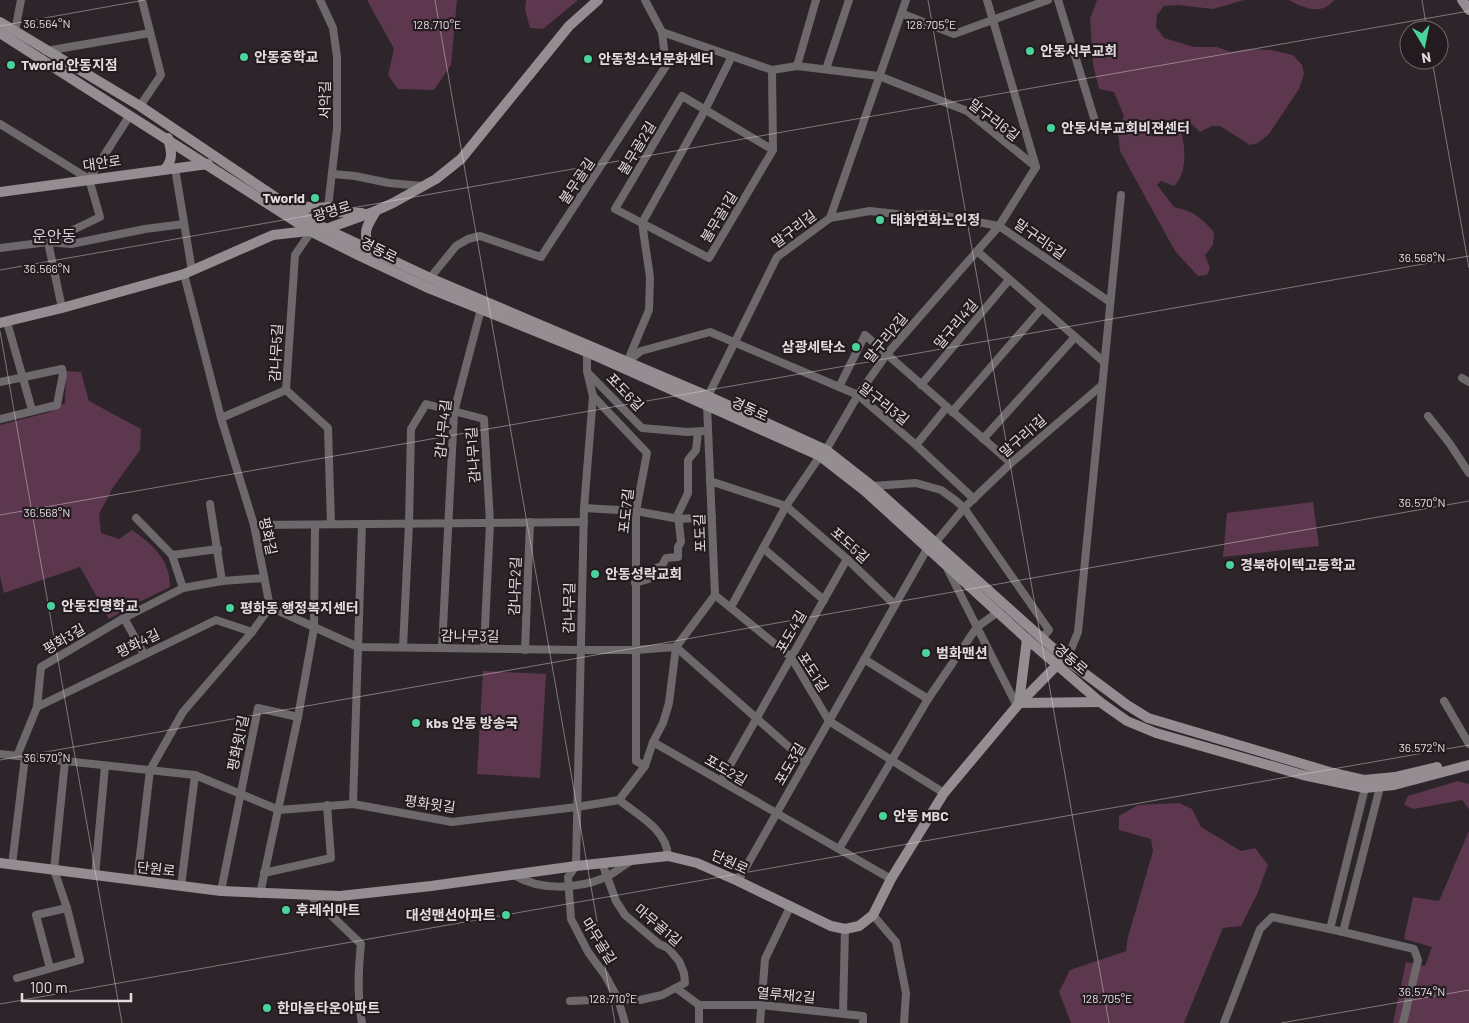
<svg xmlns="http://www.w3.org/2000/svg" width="1469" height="1023" font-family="Barlow,'Noto Sans KR',sans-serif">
	<rect width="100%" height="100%" fill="#2e252a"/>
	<g fill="#5c374e">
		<path d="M367,0H457L451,65L434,90L398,89L388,75L394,49Z"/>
		<path d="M526,0H578L543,29L530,28L525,10Z"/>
		<path d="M1097,0H1244L1213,9L1178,5L1164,6L1157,15L1156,27L1164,38L1194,47H1217L1231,52L1249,49L1271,50L1293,55L1302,65L1304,74L1299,89L1269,134L1258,143L1250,145L1220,126H1212L1200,132L1186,119L1180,120C1179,128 1182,133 1183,140C1186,156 1185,176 1174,186L1161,181L1157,185L1174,207C1194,211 1201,218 1214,232L1213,245L1205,255L1210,268L1207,275L1198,276L1175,251L1120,151L1118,133L1124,116L1114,92L1099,89L1093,64L1090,19Z"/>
		<path d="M1289,0H1334C1322,16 1303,8 1289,0Z"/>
		<path d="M66,371L81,372L89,401L141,429L140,450L112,489L99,514L101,533L119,539L132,530C153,545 170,559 170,587L135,604L109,619L80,567L4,593L0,576V425L50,412L65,403Z"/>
		<path d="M1313,502L1319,546L1223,557L1227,513Z"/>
		<path d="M483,671L546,674L540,778L477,774Z"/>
		<path d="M1458,781L1469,784V809L1462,800L1414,809L1404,805L1408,796Z"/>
		<path d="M1179,803L1192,809L1201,827L1241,851L1255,848L1268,865L1258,892L1241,926L1223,928L1184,1023H1071L1059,992L1070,970L1126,951L1128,937L1153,851L1151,839L1119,830V816L1138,805Z"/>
		<path d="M1469,831V1023H1393L1406,962L1425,966L1432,947L1404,939L1413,897L1439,901Z"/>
	</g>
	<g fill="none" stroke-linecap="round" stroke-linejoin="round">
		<g stroke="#6d686b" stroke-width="8">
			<path d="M320,0L333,28L337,57V129L328,207L295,255L286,390L328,428L331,524"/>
			<path d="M1058,0L1098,131"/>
			<path d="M903,14L954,34L1048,0"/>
			<path d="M15,31L21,0"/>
			<path d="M662,32L772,70L797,66L879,76L967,111L1036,167"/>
			<path d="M46,51L150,33"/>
			<path d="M797,66L816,0"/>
			<path d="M826,69L849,0"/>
			<path d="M772,70L773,150L709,258L615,209L682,96L773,150"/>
			<path d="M140,106L161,75L142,0"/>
			<path d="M0,124L89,179"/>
			<path d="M175,168L192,271"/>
			<path d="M333,174L355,176L389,183L423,186"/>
			<path d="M89,179L130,115"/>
			<path d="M830,218L870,211L905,215L934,214L999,226L1110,302"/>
			<path d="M0,248L48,242L100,217L89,179"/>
			<path d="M977,251L1104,362"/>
			<path d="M430,278L456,246L468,239L480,236L541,257L666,66L662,32L645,0"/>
			<path d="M62,308L48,242L71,244L145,229L184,224"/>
			<path d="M7,322L32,410"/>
			<path d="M587,352V371L593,396L584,508L576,866L568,877L571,919L588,952L605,975L618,999L625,1023"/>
			<path d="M628,360L649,310L650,277L642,223L705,110L732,56"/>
			<path d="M628,361L641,351L710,332L858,395L916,445L974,499"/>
			<path d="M588,373L642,428L687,432L703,431"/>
			<path d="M1462,378L1469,382"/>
			<path d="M0,382L62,369L63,374L57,405L0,419"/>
			<path d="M921,385L1009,280"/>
			<path d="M839,387L865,335L1011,463"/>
			<path d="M593,396L647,453L636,511V761L645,766"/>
			<path d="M708,396L777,257L830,218L906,0"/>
			<path d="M952,412L1042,308"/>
			<path d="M1428,416L1450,444L1469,473"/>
			<path d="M221,418L286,390"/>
			<path d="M983,439L1075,337"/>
			<path d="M916,445L947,407"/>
			<path d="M826,450L858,395L887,354L999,226L1036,167L987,0"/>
			<path d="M710,481L786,506L847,559L895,605"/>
			<path d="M872,486L916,483L941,490L955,500L964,508L1049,630L1041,639"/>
			<path d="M210,504L222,581"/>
			<path d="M584,508L636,511L679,519L712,517"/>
			<path d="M254,525L584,522"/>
			<path d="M935,543L964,508L1011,463L1101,386"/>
			<path d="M763,548L824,600"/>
			<path d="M172,555L218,549"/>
			<path d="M948,570L1017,706"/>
			<path d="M635,583L652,578L656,568L662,566L666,558L678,557V547L681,542L678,514L688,493V460L696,450L698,432"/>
			<path d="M183,588L222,581L264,578"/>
			<path d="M715,595L791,657L829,721L944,793"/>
			<path d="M270,607L358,647L581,650H635L676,647L806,762"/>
			<path d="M731,607L786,506L820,456"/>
			<path d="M124,618L144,654"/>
			<path d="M403,647L409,524L411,429L426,404L484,419L490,523L484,648"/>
			<path d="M442,648L454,412L481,309"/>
			<path d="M525,650L530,522"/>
			<path d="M1064,658L1072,647L1078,632L1121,195"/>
			<path d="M864,659L928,699"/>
			<path d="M1444,701L1469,744"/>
			<path d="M37,707L216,620L252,632"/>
			<path d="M653,742L891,879"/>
			<path d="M0,754L195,775L279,810L353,804L452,822L577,807L619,800L645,766L653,742L663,723L669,703L676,647L715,595L707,405"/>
			<path d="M17,756L37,707L41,667L124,618L183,588L172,555L136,518"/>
			<path d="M721,781L847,559"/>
			<path d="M1365,788L1330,929L1343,932L1380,787"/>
			<path d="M619,800C638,815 667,830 668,856"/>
			<path d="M353,804L362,524"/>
			<path d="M839,849L928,699L977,627L998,612"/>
			<path d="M12,865L25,757"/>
			<path d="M264,873L331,858L327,805"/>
			<path d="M514,875C540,891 577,889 604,878C614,874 622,866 631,861"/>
			<path d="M95,876L105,766"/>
			<path d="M137,881L150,770L183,712L252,632L270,607L254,525L221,418L184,274"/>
			<path d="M738,881L927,549"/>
			<path d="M181,886L195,775"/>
			<path d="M221,891L258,708L298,717"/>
			<path d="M260,894L298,717L314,628L315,525"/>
			<path d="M310,895L361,944C358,972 357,996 362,1023"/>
			<path d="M873,915L896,942L906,993L904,1023"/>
			<path d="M1343,932L1414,949L1418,960L1403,1023"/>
			<path d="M50,968L36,915L67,908"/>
			<path d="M17,978L80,960L67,908L54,870L65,761"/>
			<path d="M676,988L699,1005"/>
			<path d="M570,1001L618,999L640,1000L662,995L685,983L684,973L679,961L668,948L659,944L625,915L616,901L602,863"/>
			<path d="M699,1005H761L863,1016V1023"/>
			<path d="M699,1005V1023"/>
			<path d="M843,1013L845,929"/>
			<path d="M760,1023L765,959L790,907"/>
			<path d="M1224,1023L1260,929L1272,917L1330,929"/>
		</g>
		<g stroke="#948d91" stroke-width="10">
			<path d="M1462,0L1469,10"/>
			<path d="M0,22L140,106L284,203L326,229L430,278L708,396L826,450L872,486L1064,658L1127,705L1148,718L1333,773L1364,780L1395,777L1437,767"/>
			<path d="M0,33L312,232L360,256L426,287L587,352L820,456L865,491L1027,639L1100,702L1127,721L1156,733L1303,775L1365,788L1394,785L1469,765"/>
			<path d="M165,169C174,159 171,150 168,138"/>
			<path d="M0,192L208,164"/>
			<path d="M289,204L315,208L328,207L331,212L362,213"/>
			<path d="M369,250C363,231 366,227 376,211"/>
			<path d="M0,323L62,308L184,274L273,235L326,229L373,212L393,203L436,179L461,159L569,26L598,0"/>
			<path d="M1027,639L1019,703L1100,702"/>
			<path d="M0,863L221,891L340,896L431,886L576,866L668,856L697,863L738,881L831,926L845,929L859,926L873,915L891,879L944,793L1017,706L1061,661"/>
		</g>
	</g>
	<path fill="none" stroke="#e2dcdf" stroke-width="1" stroke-opacity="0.45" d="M435,0L615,1023M928,0L1109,1023M1422,0L1427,30M0,26L145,0M1432,60L1469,268M0,270L1469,11M0,331L122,1023M0,515L1469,256M0,760L1469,501M0,1004L1469,745M1281,1023L1469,990"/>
	<g fill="#4ad49c" stroke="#241b20" stroke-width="2">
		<circle cx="1030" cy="51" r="5"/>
		<circle cx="244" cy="57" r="5"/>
		<circle cx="588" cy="59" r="5"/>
		<circle cx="11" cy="65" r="5"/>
		<circle cx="1051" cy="128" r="5"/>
		<circle cx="315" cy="198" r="5"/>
		<circle cx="880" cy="220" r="5"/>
		<circle cx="856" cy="347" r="5"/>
		<circle cx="1230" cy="565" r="5"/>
		<circle cx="595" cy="574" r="5"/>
		<circle cx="51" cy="606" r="5"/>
		<circle cx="230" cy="608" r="5"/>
		<circle cx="926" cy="653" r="5"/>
		<circle cx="416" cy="723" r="5"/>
		<circle cx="883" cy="816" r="5"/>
		<circle cx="286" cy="910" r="5"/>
		<circle cx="506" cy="915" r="5"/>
		<circle cx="267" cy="1008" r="5"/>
	</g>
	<g text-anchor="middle" stroke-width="4.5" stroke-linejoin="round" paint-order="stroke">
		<g font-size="14" font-weight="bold" fill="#e2dcdf" stroke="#241b20" text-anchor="start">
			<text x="1040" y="56">안동서부교회</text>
			<text x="254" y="62">안동중학교</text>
			<text x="598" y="64">안동청소년문화센터</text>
			<text x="21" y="70">Tworld 안동지점</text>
			<text x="1061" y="133">안동서부교회비젼센터</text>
			<text x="305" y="203" text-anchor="end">Tworld</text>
			<text x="890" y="225">태화연화노인정</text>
			<text x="846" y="352" text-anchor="end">삼광세탁소</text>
			<text x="1240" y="570">경북하이텍고등학교</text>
			<text x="605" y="579">안동성락교회</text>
			<text x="61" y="611">안동진명학교</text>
			<text x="240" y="613">평화동 행정복지센터</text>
			<text x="936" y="658">범화맨션</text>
			<text x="426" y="728">kbs 안동 방송국</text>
			<text x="893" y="821">안동 MBC</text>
			<text x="296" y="915">후레쉬마트</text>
			<text x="496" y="920" text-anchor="end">대성맨션아파트</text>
			<text x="277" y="1013">한마음타운아파트</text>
		</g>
		<g font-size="14" fill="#e2dcdf" stroke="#241b20">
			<text transform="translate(325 100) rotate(-90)" y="5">서악길</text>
			<text transform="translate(994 120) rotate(37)" y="5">말구리6길</text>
			<text transform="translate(637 148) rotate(-59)" y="5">불무골2길</text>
			<text transform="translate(102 163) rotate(-8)" y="5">대안로</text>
			<text transform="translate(577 181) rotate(-56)" y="5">불무골길</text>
			<text transform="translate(332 211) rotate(-17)" y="5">광명로</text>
			<text transform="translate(719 217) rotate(-59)" y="5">불무골1길</text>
			<text transform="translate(794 229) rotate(-37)" y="5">말구리길</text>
			<text transform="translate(1040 239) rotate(35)" y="5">말구리5길</text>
			<text transform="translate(379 250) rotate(26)" y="5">경동로</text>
			<text transform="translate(956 324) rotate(-50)" y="5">말구리4길</text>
			<text transform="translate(886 338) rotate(-51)" y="5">말구리2길</text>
			<text transform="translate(276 353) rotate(-87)" y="5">감나무5길</text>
			<text transform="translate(625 392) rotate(46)" y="5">포도6길</text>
			<text transform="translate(884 404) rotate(38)" y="5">말구리3길</text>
			<text transform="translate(750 409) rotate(24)" y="5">경동로</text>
			<text transform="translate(443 429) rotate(-84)" y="5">감나무4길</text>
			<text transform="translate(1023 436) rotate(-41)" y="5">말구리1길</text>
			<text transform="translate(473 455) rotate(-94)" y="5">감나무1길</text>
			<text transform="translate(626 511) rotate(-84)" y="5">포도7길</text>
			<text transform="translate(700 533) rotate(-92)" y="5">포도길</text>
			<text transform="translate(268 536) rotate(78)" y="5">평화길</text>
			<text transform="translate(850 545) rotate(42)" y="5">포도5길</text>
			<text transform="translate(515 586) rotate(-88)" y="5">감나무2길</text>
			<text transform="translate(569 608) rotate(-89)" y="5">감나무길</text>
			<text transform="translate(791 632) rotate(-60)" y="5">포도4길</text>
			<text transform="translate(470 636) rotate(1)" y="5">감나무3길</text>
			<text transform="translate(64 639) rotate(-30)" y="5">평화3길</text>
			<text transform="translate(138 643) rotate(-26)" y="5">평화4길</text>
			<text transform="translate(1071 659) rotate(40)" y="5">경동로</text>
			<text transform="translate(813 672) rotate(57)" y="5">포도1길</text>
			<text transform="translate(238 743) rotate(-78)" y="5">평화윗1길</text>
			<text transform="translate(790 764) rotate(-60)" y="5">포도3길</text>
			<text transform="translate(726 770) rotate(30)" y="5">포도2길</text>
			<text transform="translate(430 804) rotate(8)" y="5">평화윗길</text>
			<text transform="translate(730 862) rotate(24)" y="5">단원로</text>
			<text transform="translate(156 869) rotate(6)" y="5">단원로</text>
			<text transform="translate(658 925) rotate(40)" y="5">마무골1길</text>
			<text transform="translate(599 941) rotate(58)" y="5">마무골길</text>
			<text transform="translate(786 995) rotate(5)" y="5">열루재2길</text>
		</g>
		<g font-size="16" fill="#d5cad0" stroke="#241b20">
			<text x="54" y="242">운안동</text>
		</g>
	</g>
	<g font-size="12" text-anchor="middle" fill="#e2dcdf" stroke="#241b20" stroke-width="4.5" stroke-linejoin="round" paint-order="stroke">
		<text x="47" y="28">36.564°N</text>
		<text x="437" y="29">128.710°E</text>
		<text x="931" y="29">128.705°E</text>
		<text x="1422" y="262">36.568°N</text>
		<text x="47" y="273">36.566°N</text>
		<text x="1422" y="507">36.570°N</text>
		<text x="47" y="517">36.568°N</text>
		<text x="1422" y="752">36.572°N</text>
		<text x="47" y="762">36.570°N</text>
		<text x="1422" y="996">36.574°N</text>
		<text x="613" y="1003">128.710°E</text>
		<text x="1107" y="1003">128.705°E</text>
	</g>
	<g transform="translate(1424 45) rotate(170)"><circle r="24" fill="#241b20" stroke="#70686c"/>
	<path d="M0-4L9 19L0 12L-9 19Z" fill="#4ad49c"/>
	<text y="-8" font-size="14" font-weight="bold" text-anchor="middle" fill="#e2dcdf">N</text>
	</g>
	<path d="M22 993v8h109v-8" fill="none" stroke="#e2dcdf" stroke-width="2.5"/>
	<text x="30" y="993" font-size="15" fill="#e2dcdf" stroke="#241b20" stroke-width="4" paint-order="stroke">100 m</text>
</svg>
